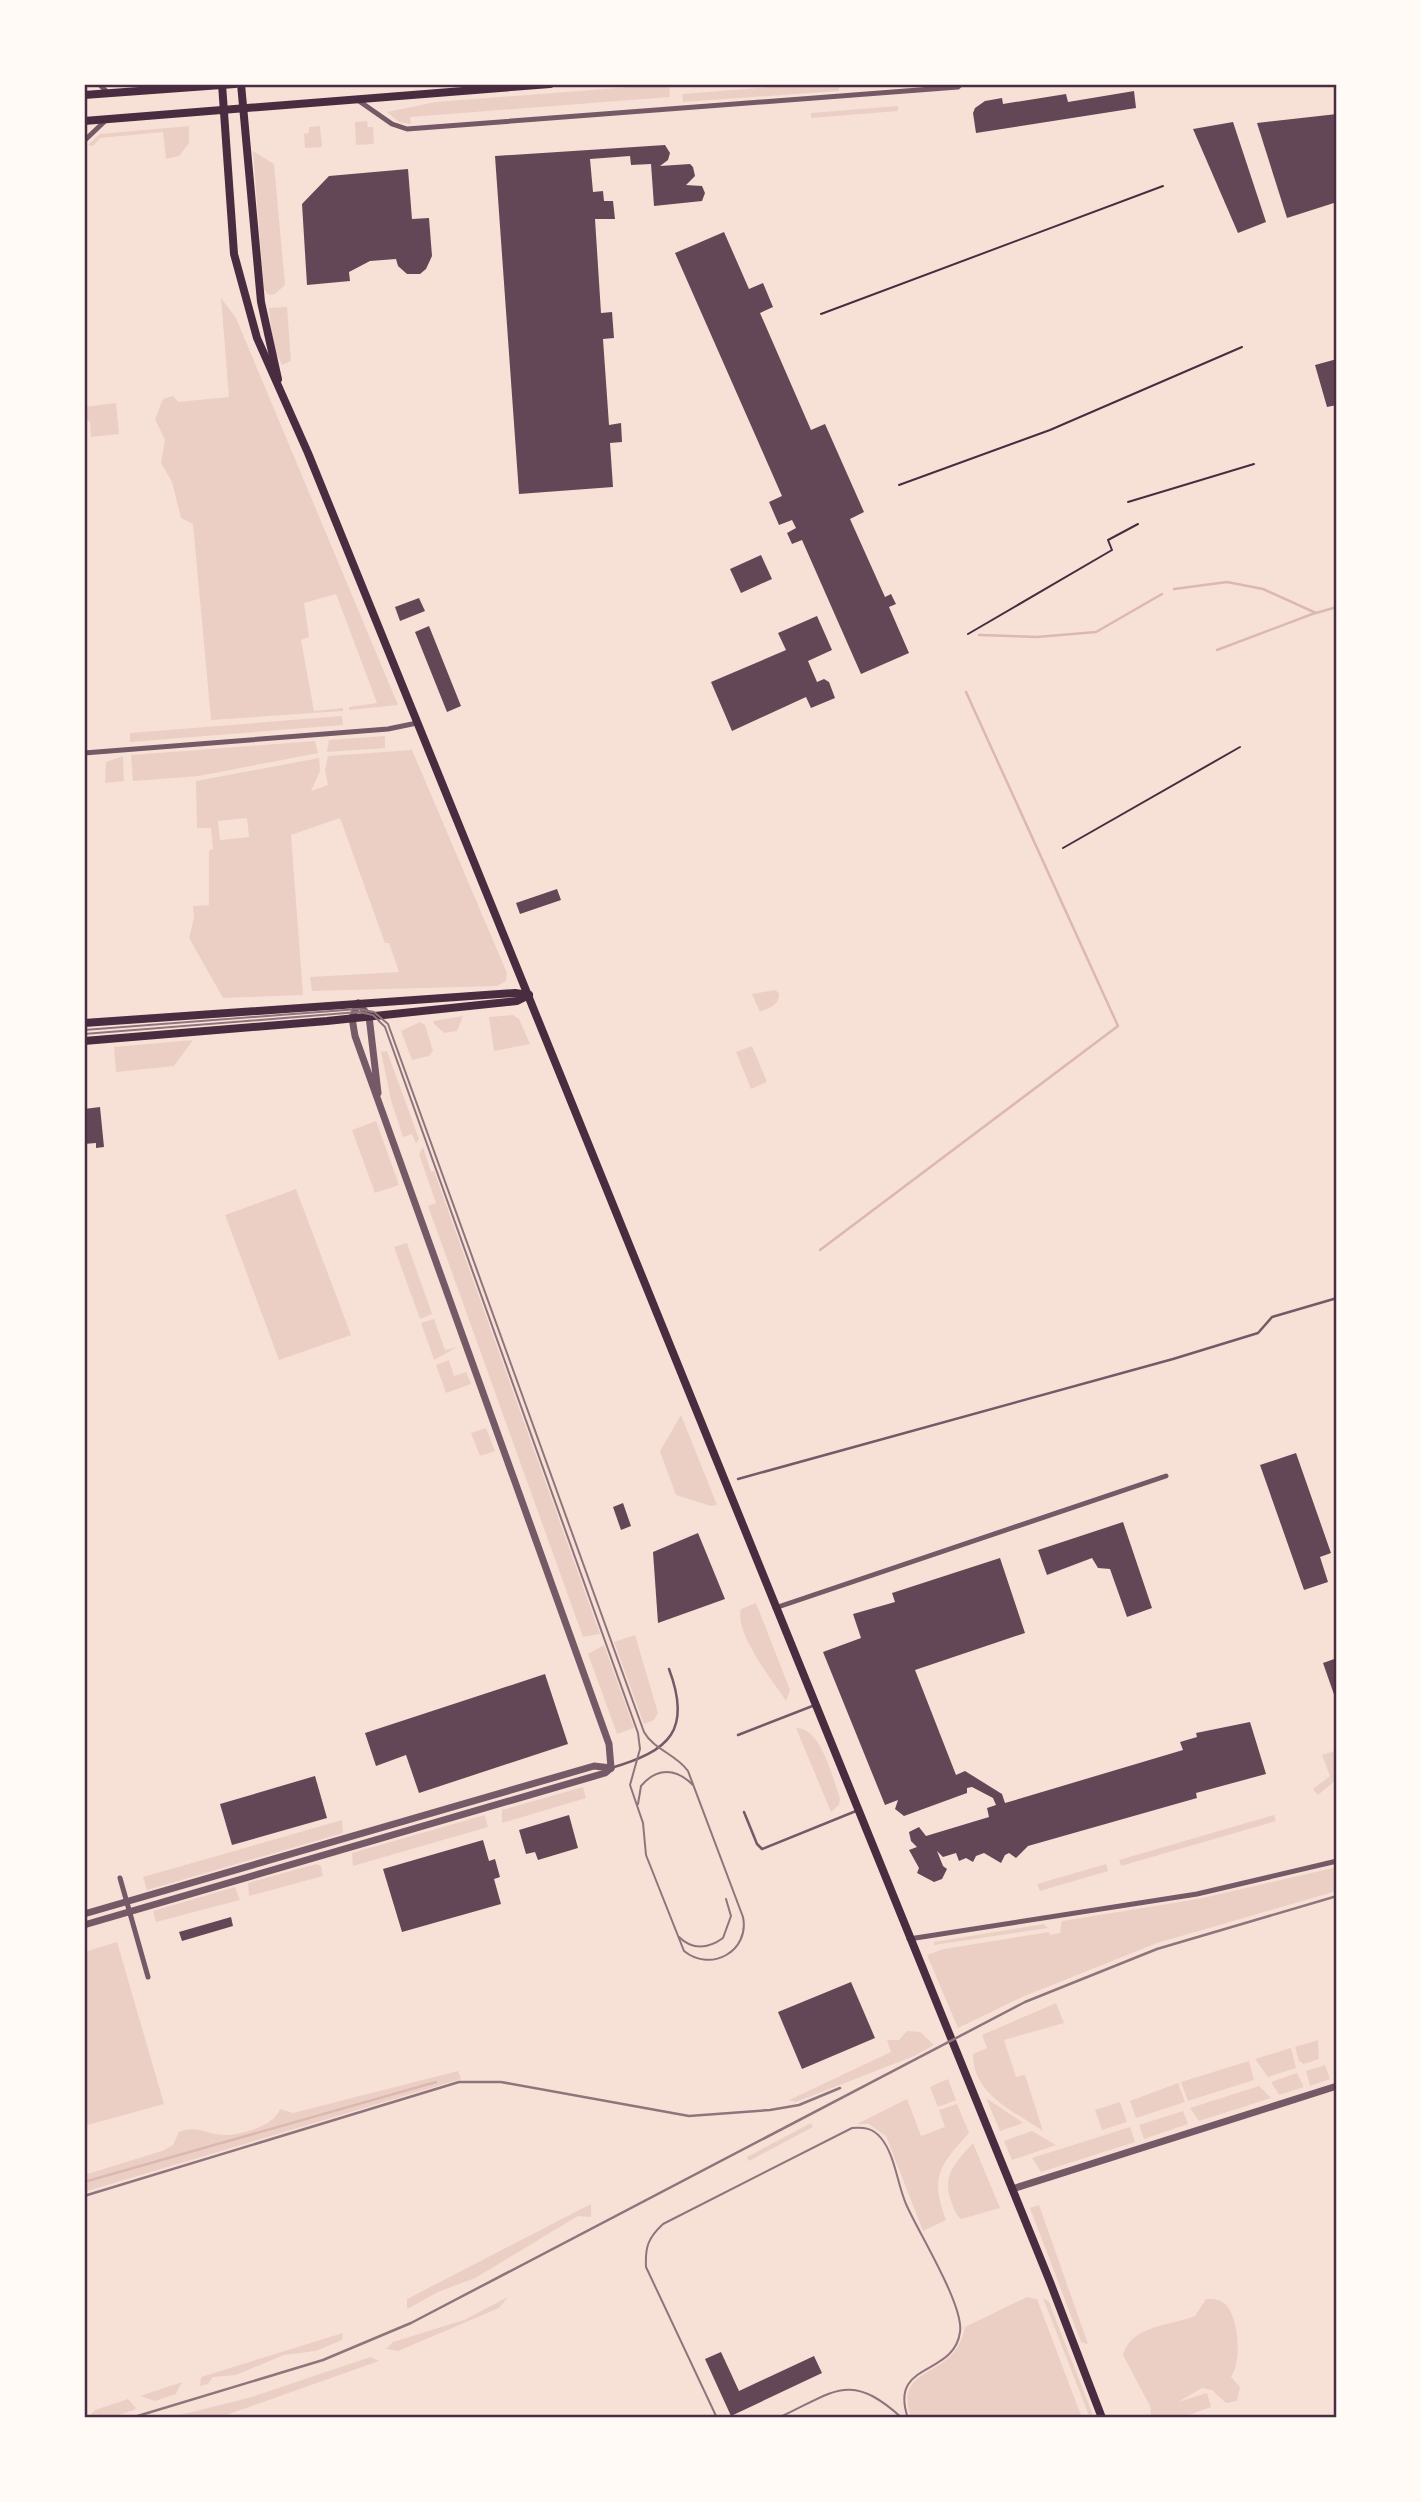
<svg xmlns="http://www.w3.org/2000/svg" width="1421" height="2502" font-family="Roboto,sans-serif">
	<rect width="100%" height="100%" fill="#f7e1d7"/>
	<g fill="#ebcfc5" fill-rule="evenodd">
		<path d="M669,84L670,97L410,117L411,124L399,122L387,112L436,102Z"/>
		<path d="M806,84H839V91L683,102L682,94Z"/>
		<path d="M898,106V111L811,118V113Z"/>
		<path d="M367,121L368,127H373L374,144L356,145L355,122Z"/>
		<path d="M189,126V143L179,156L166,159L163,132L100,138L93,146L88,145L100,134Z"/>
		<path d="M320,126L322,147L305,148L304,134L309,133V127Z"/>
		<path d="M253,151L274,164L285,285L275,294L269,295L264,290Z"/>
		<path d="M221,298L236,318L398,705L349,710V707L377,703L336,594L304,603L309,637L301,640L314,711L343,708V711L211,720L193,524L181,518L172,482L161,463L165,440L155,419L163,399L173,396L178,402L229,397Z"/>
		<path d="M287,307L291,361L282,365L273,346L269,308Z"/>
		<path d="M116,403L119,434L91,437L90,421H84V407Z"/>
		<path d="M342,716L343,725L130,742V733Z"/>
		<path d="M385,736V748L327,752L329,740Z"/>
		<path d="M315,741L318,753L199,776L133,781L131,755Z"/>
		<path d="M412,750L507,973L506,981L497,986L312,991L310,977L399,972L389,943H385L340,818L291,835L303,995L223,998L189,938L194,918L193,906L209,905V850L213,849L211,828H197L196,781L319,758L320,771L311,791L328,785L325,770L328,756ZM247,818L249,837L220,840L218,821Z"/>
		<path d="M123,756L124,781L105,783L106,762Z"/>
		<path d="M775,990L779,993C780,1005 769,1008 760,1012L752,994Z"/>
		<path d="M513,1015L519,1019L530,1044L494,1051L489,1017Z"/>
		<path d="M463,1016L457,1031L444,1033L434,1024L433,1021Z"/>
		<path d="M420,1022L425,1025L433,1051L429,1056L412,1060L401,1031Z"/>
		<path d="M193,1040L174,1066L116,1072L114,1047Z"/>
		<path d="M752,1046L767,1082L751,1089L736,1052Z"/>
		<path d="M387,1051L419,1139L416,1144L412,1134L403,1137L391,1100L381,1052Z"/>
		<path d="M376,1121L399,1185L375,1193L352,1130Z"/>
		<path d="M423,1147L431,1172L434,1171L600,1634L583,1637L428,1206L436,1203L419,1154Z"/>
		<path d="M296,1189L351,1335L279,1360L225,1215Z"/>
		<path d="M407,1243L432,1314L420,1319L394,1247Z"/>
		<path d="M434,1319L445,1350L457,1347L434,1360L421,1323Z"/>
		<path d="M449,1360L454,1376L466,1372L471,1384L446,1393L436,1365Z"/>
		<path d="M681,1415L717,1505L711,1506L676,1495L660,1451Z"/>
		<path d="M486,1428L495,1451L480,1456L471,1433Z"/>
		<path d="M756,1603L790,1690L786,1701C773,1681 734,1633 741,1609Z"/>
		<path d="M635,1635L658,1713L654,1720L644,1724L614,1642Z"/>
		<path d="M604,1645L634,1728L617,1734L588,1654Z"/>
		<path d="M796,1728C822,1728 832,1778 840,1798L839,1805L831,1812Z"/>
		<path d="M1337,1750V1779L1318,1795L1313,1789L1330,1776L1322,1755Z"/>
		<path d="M583,1787L586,1798L502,1823V1810Z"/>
		<path d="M485,1815L488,1827L353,1866L352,1853Z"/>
		<path d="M1274,1815L1276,1821L1121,1866L1119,1860Z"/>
		<path d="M342,1820L343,1833L147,1890L143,1877Z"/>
		<path d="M316,1864L321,1866L323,1876L249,1896L248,1883Z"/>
		<path d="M1106,1864L1108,1871L1040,1891L1037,1884Z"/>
		<path d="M1337,1867V1891L1157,1943L1022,1997L958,2028L927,1955L944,1949L1049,1932L1050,1935L1060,1933L1062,1921L1198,1899Z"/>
		<path d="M235,1887L240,1900L156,1922L153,1911Z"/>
		<path d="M1044,1924L1048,1928L934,1945V1942Z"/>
		<path d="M117,1942L164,2104L84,2126V1952Z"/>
		<path d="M1056,2003L1064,2023L1004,2040L1016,2077L1025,2075L1043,2131C1014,2111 972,2094 973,2054L987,2048L982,2035Z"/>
		<path d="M907,2031L920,2032L934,2045L914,2056L796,2102L789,2100L891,2052L887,2040H899Z"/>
		<path d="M1318,2040L1319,2059L1304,2064L1299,2061L1295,2047Z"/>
		<path d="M1291,2048L1296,2068L1268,2077L1255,2059Z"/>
		<path d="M1249,2061L1254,2080L1188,2101L1181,2082Z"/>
		<path d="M1325,2065L1330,2079L1310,2086L1306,2071Z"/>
		<path d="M458,2071L461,2079L84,2192V2175L162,2151L173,2145L179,2132C197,2124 209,2136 227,2135C244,2134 275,2125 280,2109L293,2113Z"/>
		<path d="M1297,2073L1304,2087L1279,2095L1271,2082Z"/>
		<path d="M948,2079L956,2100L938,2107L930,2087Z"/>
		<path d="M1178,2083L1185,2102L1136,2118L1130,2101Z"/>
		<path d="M1259,2086L1271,2098L1199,2121L1190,2108Z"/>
		<path d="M986,2098L1023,2123L1000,2131Z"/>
		<path d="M907,2099L921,2136L945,2127L939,2110L957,2104L969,2133C939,2166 930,2176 946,2220L923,2231L886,2136L869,2124H857Z"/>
		<path d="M1120,2102L1127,2122L1102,2130L1095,2110Z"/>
		<path d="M1183,2111L1188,2124L1144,2139L1139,2125Z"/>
		<path d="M811,2123L813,2127L749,2161L747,2157Z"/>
		<path d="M1130,2127L1135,2142L1041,2172L1032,2158Z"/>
		<path d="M1032,2131L1056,2145L1012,2160L1004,2141Z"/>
		<path d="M973,2143L1000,2208L961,2219C954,2213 953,2206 950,2198C943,2173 957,2161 973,2143Z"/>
		<path d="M591,2204V2217L578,2216L475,2278L438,2292L407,2309V2299Z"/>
		<path d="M1039,2205L1088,2344L1081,2342L1030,2208Z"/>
		<path d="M508,2297L499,2308L398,2351L386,2349L393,2342L464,2320Z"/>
		<path d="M1027,2297L1037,2299L1082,2418H911C892,2362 955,2382 965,2327Z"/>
		<path d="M1043,2298L1049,2302L1094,2418H1090Z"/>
		<path d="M1206,2299C1214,2299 1221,2299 1227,2306C1239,2321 1242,2362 1231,2377L1240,2387L1237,2401L1226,2403L1212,2390L1202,2388L1178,2402L1207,2393L1211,2407L1181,2418H1151L1150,2406L1123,2355C1131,2325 1170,2326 1195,2316Z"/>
		<path d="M343,2333L342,2340L316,2351L284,2355L236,2375L213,2377L208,2384L200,2386L201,2377Z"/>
		<path d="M370,2357L379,2361L218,2418H168L252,2397Z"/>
		<path d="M182,2382L176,2394L155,2401L140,2396Z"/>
		<path d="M128,2399L136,2408L134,2410L110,2418H88L95,2410Z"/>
	</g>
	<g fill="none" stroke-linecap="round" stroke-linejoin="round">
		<g stroke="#dcb8b0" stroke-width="2.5">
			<path d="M1174,589L1227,582L1263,589L1316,613L1337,607"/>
			<path d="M979,635L1037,637L1096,632L1162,594"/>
			<path d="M1217,650L1315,613"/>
			<path d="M820,1250L1118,1026L966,692"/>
			<path d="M84,2182L436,2082"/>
		</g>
	</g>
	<g fill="#644757">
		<path d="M1134,91L1136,108L976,133L973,113L975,108L985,101L1002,98L1003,104L1066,94L1068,102Z"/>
		<path d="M1337,114V202L1287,218L1257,123Z"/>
		<path d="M1233,122L1266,222L1238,233L1193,129Z"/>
		<path d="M665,145L670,153L668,160L660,166L690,164L693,167L695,176L686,185L702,186L705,193L702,201L654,206L651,164L631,165L630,156L590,159L593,192L603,191L604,201H613L615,219H595L601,313L612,312L614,338L603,339L609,425L621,423L622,442L610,443L613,487L519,494L495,156Z"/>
		<path d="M408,169L412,219L429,218L432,256L426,269L420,274H407L398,266L396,259L370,261L349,272L350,281L307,285L302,204L329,176Z"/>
		<path d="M724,232L749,289L763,283L773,307L760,313L811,430L825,424L864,512L850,519L885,597L891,594L896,604L889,607L909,653L861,674L802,540L792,544L787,533L796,528L792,520L779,525L769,502L782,496L675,253Z"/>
		<path d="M1337,359V405L1327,407L1315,365Z"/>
		<path d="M761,555L772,579L741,593L730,569Z"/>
		<path d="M419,598L425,611L400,621L395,607Z"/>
		<path d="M817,616L832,650L808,661L817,682L824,679L829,682L835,698L811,708L806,697L732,731L711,682L786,650L778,633Z"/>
		<path d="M429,626L461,706L447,712L415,632Z"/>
		<path d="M557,889L561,900L520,914L516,903Z"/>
		<path d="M100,1107L104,1147L96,1148V1143L84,1144V1109Z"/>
		<path d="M1296,1453L1331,1553L1320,1557L1328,1582L1304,1590L1260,1465Z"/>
		<path d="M623,1503L631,1526L621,1530L613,1507Z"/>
		<path d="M1123,1522L1152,1608L1127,1617L1110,1569L1098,1568L1092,1558L1047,1575L1038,1550Z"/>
		<path d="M698,1533L725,1599L658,1623L653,1552Z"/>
		<path d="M1000,1558L1025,1633L915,1670L956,1775L965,1771L1002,1794L1005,1803L1183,1750L1180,1742L1197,1737L1196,1733L1250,1722L1266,1774L1196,1793L1197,1798L1028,1846L1016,1858L1009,1853L1005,1855L1001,1863L984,1853L976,1856L973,1862L966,1858L959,1861L956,1853L943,1857L937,1851L943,1866L947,1869L942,1879L934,1882L917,1873L919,1868L909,1850L917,1847L911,1841L909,1832L919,1827L926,1836L989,1817L987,1808L996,1805L993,1798L972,1787L967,1788V1793L904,1816L895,1809L898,1800L885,1805L823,1652L861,1638L853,1614L895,1602L892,1593Z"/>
		<path d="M1337,1658V1703L1323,1663Z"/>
		<path d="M545,1674L568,1744L419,1793L406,1755L376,1766L365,1733Z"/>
		<path d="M315,1776L327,1818L232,1845L220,1804Z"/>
		<path d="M569,1815L578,1848L538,1860L535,1852L526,1854L519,1830Z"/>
		<path d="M483,1840L489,1861L495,1859L500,1877L494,1879L501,1904L402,1932L383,1869Z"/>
		<path d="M231,1917L233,1926L182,1941L179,1932Z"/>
		<path d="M851,1982L875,2038L802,2069L778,2012Z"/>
		<path d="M721,2352L739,2391L814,2356L822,2373L731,2416L705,2359Z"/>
	</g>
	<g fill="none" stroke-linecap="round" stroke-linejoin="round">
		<g stroke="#4a2c40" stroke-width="2">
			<path d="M821,314L1163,186"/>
			<path d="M899,485L1050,430L1242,347"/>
			<path d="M1128,502L1254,464"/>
			<path d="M968,634L1112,550L1108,540L1138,524"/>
			<path d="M1063,848L1240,747"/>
		</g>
		<g stroke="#755966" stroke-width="2.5">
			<path d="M738,1479L1173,1359L1258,1333L1272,1317L1337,1298"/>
			<path d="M738,1735L815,1705"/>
			<path d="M611,1768C670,1751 692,1730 669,1669"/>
			<path d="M744,1812L757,1844L762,1849L856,1811"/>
		</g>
		<g stroke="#755966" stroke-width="5">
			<path d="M99,84L108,93"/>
			<path d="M359,101L392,124L407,129L958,87L961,84"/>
			<path d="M84,141L106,120"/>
			<path d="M84,753L388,729L417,723"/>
			<path d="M775,1608L1166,1476"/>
			<path d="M120,1878L148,1977"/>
			<path d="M909,1939L1197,1894L1337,1861"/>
		</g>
		<g stroke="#755966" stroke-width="7">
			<path d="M378,1093L369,1016L358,1003L352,1018L355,1036L609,1744L611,1768"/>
			<path d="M84,1914L594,1766L611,1768"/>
			<path d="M84,1925L605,1773L611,1768"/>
			<path d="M1012,2189L1337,2086"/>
		</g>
		<g stroke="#4a2c40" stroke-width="8">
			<path d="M222,84L234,254L257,338L308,453L1050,2282L1102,2418"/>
			<path d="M241,84L261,302L278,379"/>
			<path d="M84,95L235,84"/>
			<path d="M84,121L550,84"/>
			<path d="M84,1023L515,993L529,995"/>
			<path d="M84,1041L327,1021L517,1001L529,995"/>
		</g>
		<g stroke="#8f747c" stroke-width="2">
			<path d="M84,1030L358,1009L374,1012L388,1024L644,1732C654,1750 676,1754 688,1771L743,1917C750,1951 711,1973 684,1951L646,1855L643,1823L630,1785L640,1749L638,1733L385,1027L373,1015L359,1012L84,1034"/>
			<path d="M638,1804L641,1786C657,1767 676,1768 693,1785"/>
			<path d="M679,1937C692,1950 708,1949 723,1938L731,1916L726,1899"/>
			<path d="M717,2418L646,2267C645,2247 648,2238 663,2224L852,2128C864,2127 873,2128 881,2138C895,2155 897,2183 906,2204C918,2232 964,2305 960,2332C954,2377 888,2361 908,2418"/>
			<path d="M778,2418C835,2392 849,2370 902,2418"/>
		</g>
		<g stroke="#8f747c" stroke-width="2.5">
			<path d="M84,2196L459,2082H501L689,2116L770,2110L799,2105L840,2088"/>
			<path d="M131,2418L323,2360L411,2323L1025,2002L1157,1949L1337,1896"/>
		</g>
	</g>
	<rect width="1421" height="2502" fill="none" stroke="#fffaf5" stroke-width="172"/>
	<rect x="86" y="86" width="1249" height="2330" fill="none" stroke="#4a2c40" stroke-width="2.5"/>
</svg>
